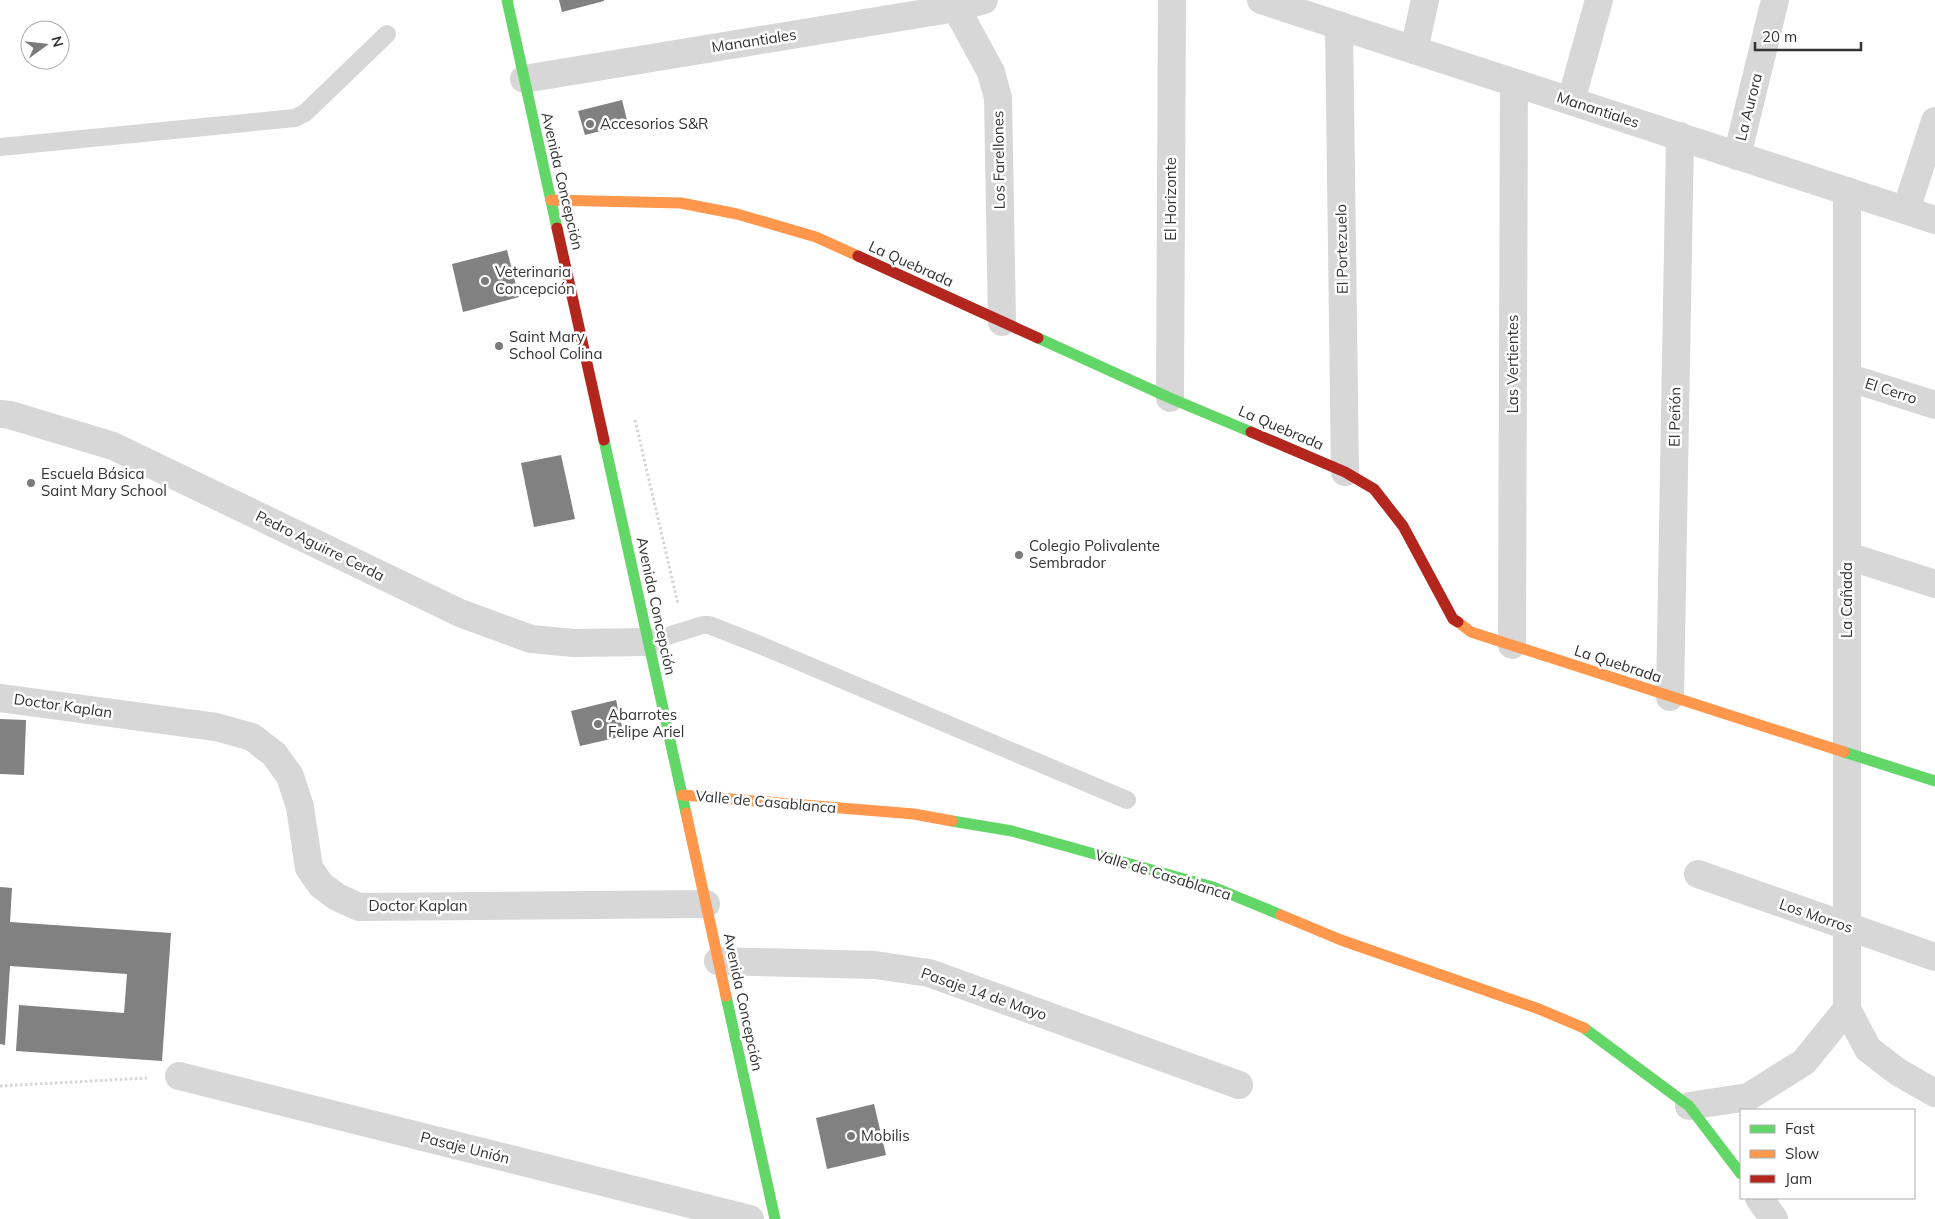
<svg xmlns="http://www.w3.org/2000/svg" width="1935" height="1219" font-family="Mulish,sans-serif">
	<rect width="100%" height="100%" fill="#fff"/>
	<g fill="#818181">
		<path d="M559,0H604V1L562,12Z"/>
		<path d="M622,100L628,124L585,135L578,111Z"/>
		<path d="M507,250L519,297L463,312L452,264Z"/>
		<path d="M561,455L575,519L534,527L521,463Z"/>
		<path d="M616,700L624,736L580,746L571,711Z"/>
		<path d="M0,719L26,720L24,775L0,774Z"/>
		<path d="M0,887L12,888L10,922L171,933L162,1061L16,1051L19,1005L124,1013L127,974L10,966L5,1045L0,1044Z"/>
		<path d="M874,1104L886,1155L827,1169L816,1118Z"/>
	</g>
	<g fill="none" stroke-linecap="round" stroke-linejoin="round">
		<g stroke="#d6d6d6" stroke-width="3" stroke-dasharray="2.5 2.5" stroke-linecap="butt">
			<path d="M635,420L678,604"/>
			<path d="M0,1086L147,1078"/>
		</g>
		<g stroke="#d7d7d7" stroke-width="18">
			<path d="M0,147L295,118L305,113L387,34"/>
			<path d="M648,642L703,625H709L760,645L1127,800"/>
		</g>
		<g stroke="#d7d7d7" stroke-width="28">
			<path d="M1261,0L1935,220"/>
			<path d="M956,8L991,72L998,98L1002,322"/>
			<path d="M1339,25L1345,472"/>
			<path d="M1414,50L1425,0"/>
			<path d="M524,79L956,8L984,0"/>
			<path d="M1571,101L1599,0"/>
			<path d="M1737,156L1775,0"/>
			<path d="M1847,191V1009L1868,1049L1898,1072L1935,1093"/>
			<path d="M1906,210L1935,121"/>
			<path d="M1847,377L1935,405"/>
			<path d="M1170,398L1172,0"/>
			<path d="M0,414L10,415L113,446L460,613L531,639L574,643L648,642"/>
			<path d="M1848,556L1935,584"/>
			<path d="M1512,645L1514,83"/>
			<path d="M1670,697L1680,136"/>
			<path d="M0,698L216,727L252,737L274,754L290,776L300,807L309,868L321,885L337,897L359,907L706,904"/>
			<path d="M1698,874L1935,957"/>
			<path d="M718,961L875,965L929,973L1239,1085"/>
			<path d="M179,1076L750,1219"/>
			<path d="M1689,1106L1748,1097L1804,1062L1847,1009"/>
			<path d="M1759,1198L1774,1219"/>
		</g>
		<g stroke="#63d668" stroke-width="11">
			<path d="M507,0L557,228"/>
			<path d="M1038,338L1170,398L1251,432"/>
			<path d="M604,440L686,813"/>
			<path d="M1844,752L1935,781"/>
			<path d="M952,821L1012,831L1213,887L1281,915"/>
			<path d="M726,996L775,1219"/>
			<path d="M1584,1028L1689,1106L1741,1174"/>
		</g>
		<g stroke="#ff974d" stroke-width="11">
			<path d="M551,200L681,203L737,214L816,237L858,256"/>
			<path d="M1458,622L1471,632L1844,752"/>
			<path d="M682,795L914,814L952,821"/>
			<path d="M686,813L726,996"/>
			<path d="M1281,915L1341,940L1539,1009L1584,1028"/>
		</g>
		<g stroke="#b3261e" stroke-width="11">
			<path d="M557,228L604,440"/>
			<path d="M858,256L1038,338"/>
			<path d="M1251,432L1345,472L1374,489L1403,526L1453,619L1458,622"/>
		</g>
	</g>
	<g fill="#7a7a7a" stroke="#fff" stroke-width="2">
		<circle cx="590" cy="124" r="5"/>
		<circle cx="485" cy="281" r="5"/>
		<circle cx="499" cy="346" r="5"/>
		<circle cx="31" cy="483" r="5"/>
		<circle cx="1019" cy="555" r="5"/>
		<circle cx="598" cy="724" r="5"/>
		<circle cx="851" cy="1136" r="5"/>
	</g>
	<g text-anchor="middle" stroke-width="5" stroke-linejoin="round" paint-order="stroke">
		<g font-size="15" fill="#333" stroke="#fff">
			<text transform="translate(754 41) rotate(-9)" y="5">Manantiales</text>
			<text transform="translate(1749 107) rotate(-76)" y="5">La Aurora</text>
			<text transform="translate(1598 110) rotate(18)" y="5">Manantiales</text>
			<text transform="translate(999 160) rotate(-91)" y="5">Los Farellones</text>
			<text transform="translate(562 181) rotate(77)" y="5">Avenida Concepción</text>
			<text transform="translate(1171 199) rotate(-90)" y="5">El Horizonte</text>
			<text transform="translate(1342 249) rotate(-91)" y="5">El Portezuelo</text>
			<text transform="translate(911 264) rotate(24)" y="5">La Quebrada</text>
			<text transform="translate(1513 364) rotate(-90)" y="5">Las Vertientes</text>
			<text transform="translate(1891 391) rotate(18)" y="5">El Cerro</text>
			<text transform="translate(1675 417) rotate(-89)" y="5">El Peñón</text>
			<text transform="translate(1281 428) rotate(23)" y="5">La Quebrada</text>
			<text transform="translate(320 546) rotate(26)" y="5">Pedro Aguirre Cerda</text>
			<text transform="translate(1847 600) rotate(-90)" y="5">La Cañada</text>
			<text transform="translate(656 606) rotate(78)" y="5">Avenida Concepción</text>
			<text transform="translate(1618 664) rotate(18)" y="5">La Quebrada</text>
			<text transform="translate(63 706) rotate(8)" y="5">Doctor Kaplan</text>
			<text transform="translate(766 802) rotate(5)" y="5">Valle de Casablanca</text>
			<text transform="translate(1163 875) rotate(17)" y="5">Valle de Casablanca</text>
			<text x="418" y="911">Doctor Kaplan</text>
			<text transform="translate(1816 916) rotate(19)" y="5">Los Morros</text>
			<text transform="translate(984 994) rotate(19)" y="5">Pasaje 14 de Mayo</text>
			<text transform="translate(743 1002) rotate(78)" y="5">Avenida Concepción</text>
			<text transform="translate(465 1148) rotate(14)" y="5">Pasaje Unión</text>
		</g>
		<g font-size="15" fill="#333" stroke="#fff" text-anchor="start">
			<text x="600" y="129">Accesorios S&amp;R</text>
			<text x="495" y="277">Veterinaria<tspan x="495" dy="17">Concepción</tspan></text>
			<text x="509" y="342">Saint Mary<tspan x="509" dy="17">School Colina</tspan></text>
			<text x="41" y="479">Escuela Básica<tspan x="41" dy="17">Saint Mary School</tspan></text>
			<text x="1029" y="551">Colegio Polivalente<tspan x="1029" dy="17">Sembrador</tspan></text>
			<text x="608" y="720">Abarrotes<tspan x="608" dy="17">Felipe Ariel</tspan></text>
			<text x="861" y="1141">Mobilis</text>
		</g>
	</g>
	<rect x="1740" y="1109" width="175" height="90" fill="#ffffff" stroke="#adadad"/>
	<rect x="1750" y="1125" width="25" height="8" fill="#63d668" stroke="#adadad"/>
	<text x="1785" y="1134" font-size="15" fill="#333333">Fast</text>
	<rect x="1750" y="1150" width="25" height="8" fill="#ff974d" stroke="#adadad"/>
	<text x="1785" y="1159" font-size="15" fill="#333333">Slow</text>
	<rect x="1750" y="1175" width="25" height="8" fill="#b3261e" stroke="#adadad"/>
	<text x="1785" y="1184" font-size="15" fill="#333333">Jam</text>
	<g transform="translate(45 45) rotate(75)"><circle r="24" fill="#ffffff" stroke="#adadad"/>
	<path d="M0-4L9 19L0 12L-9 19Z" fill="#7a7a7a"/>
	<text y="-8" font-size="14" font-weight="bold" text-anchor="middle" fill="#333333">N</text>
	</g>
	<path d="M1755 42v8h106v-8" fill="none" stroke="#333333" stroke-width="2.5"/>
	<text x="1762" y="42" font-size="15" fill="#333333" stroke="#ffffff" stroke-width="4" paint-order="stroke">20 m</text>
</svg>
